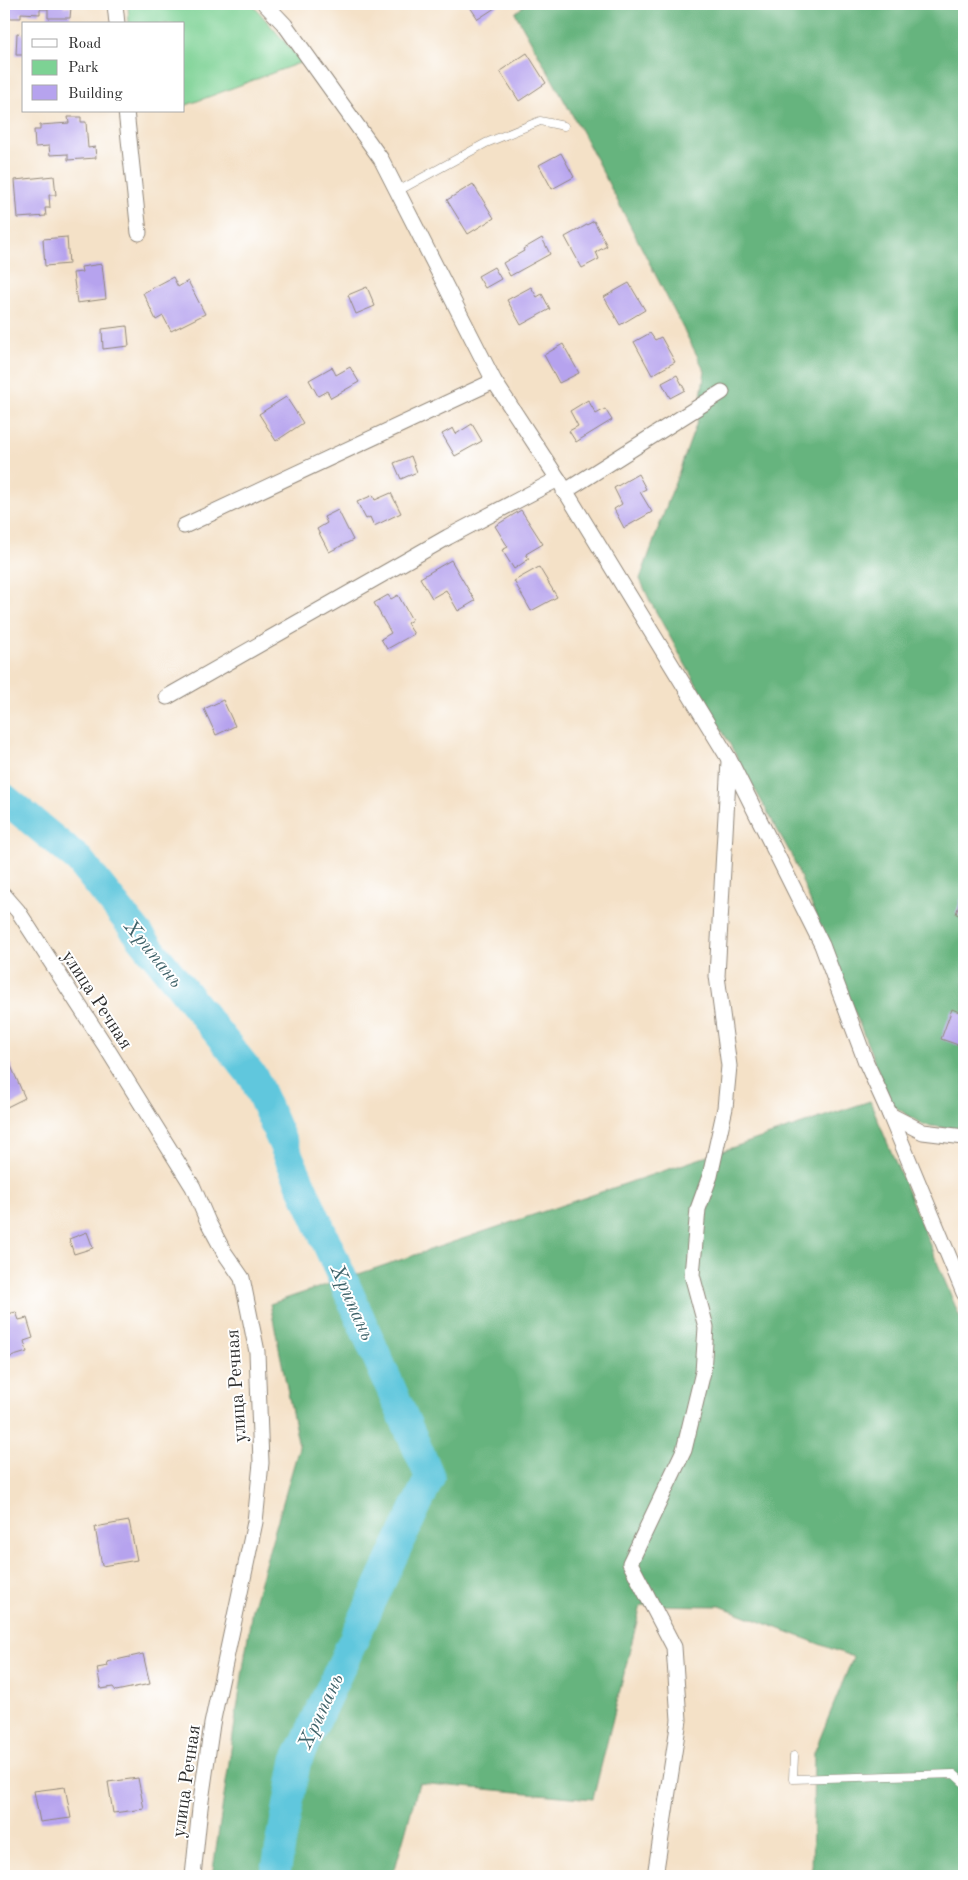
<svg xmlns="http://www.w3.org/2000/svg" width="968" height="1880" font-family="'Old Standard TT',serif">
	<rect width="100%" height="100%" fill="#fff"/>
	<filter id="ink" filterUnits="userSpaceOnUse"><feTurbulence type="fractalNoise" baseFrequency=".02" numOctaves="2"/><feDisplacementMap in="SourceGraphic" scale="10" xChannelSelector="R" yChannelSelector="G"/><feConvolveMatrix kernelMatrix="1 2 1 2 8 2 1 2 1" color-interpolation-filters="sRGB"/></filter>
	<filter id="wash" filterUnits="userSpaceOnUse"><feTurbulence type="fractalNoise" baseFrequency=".0096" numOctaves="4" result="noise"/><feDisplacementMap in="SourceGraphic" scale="20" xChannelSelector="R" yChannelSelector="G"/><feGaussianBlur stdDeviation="1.12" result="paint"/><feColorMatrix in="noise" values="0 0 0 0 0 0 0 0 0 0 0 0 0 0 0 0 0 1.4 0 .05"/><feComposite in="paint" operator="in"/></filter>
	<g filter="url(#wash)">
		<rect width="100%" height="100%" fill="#f4e1c7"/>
		<path fill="#7dd294" stroke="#547e60" d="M128,4H252L302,62L184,106V24H129Z"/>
		<g fill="#66b47e" stroke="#487054">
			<path d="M526,4H964V1130L923,1125L892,1105L792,856L650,601L640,579L697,422L705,371L583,134L515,13Z"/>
			<path d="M870,1101L964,1327V1876H812L814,1753L853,1657L720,1606L641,1605L593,1799L419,1783L393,1876H212L252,1609L299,1447L270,1304Z"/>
		</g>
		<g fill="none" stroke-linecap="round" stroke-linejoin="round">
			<path stroke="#60c7dd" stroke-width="30" d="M4,798L79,860L254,1078L430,1477L296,1762L275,1876"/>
		</g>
		<g id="blocks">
			<g fill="#b6a3ee">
				<path d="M4,4H64V7H71L70,18H48V9H40V14L21,13V18H4Z"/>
				<path d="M468,4H501L478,19Z"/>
				<path d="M17,33L24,34V55H16Z"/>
				<path d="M527,53L546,83L519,101L500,71Z"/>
				<path d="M68,117H81V122H86L88,148L95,147L96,158L68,160V154L50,155L49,146L35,147L34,130H40V125L69,123Z"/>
				<path d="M561,153L574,177L552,189L539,165Z"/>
				<path d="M54,176L56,195H49L50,208H45L46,216L18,218L15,180Z"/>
				<path d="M473,184L494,218L468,234L447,200Z"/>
				<path d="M594,221L607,246L596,252L599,259L582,268L565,237Z"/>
				<path d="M67,237L69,264L45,266L43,239Z"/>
				<path d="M542,238L550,254L510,276L503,263L524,251L523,249Z"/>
				<path d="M102,264L106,299L77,303L73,273L82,272L81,267Z"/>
				<path d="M494,267L501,279L485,288L478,276Z"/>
				<path d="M173,277L178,287L188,281L205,314L171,331L163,316L156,320L143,293Z"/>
				<path d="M629,283L645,310L620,325L604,297Z"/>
				<path d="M367,287L375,306L356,314L348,295Z"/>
				<path d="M531,287L537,297L542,294L550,309L521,325L507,300Z"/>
				<path d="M127,326L129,346L103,349L102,329Z"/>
				<path d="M650,333L655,340L661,337L675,362L652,375L634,342Z"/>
				<path d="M563,344L579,373L559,383L544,355Z"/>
				<path d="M332,367L336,375L350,367L359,382L331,398L327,391L318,396L309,380Z"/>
				<path d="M677,375L685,390L670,398L662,383Z"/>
				<path d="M286,397L303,423L276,441L259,414Z"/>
				<path d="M588,400L596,414L605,409L612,420L576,442L569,431L578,426L570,411Z"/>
				<path d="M472,424L482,441L455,456L442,434L453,428L456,434Z"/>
				<path d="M411,456L417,472L401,479L394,463Z"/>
				<path d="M638,474L646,489L640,492L652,512L624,528L614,509L622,504L614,488Z"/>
				<path d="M391,493L401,513L374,526L370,517L366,519L357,502L373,495L375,500Z"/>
				<path d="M338,510L353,540L329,552L317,529L327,523L324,517Z"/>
				<path d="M521,510L543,544L526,554L529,559L514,569L502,550L508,547L495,526Z"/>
				<path d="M451,560L475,601L458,611L446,590L432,598L420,578Z"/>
				<path d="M539,567L557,597L531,611L514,581Z"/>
				<path d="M388,595L391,599L398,595L412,620L407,623L414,634L387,649L381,639L391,633L374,603Z"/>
				<path d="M223,700L235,726L216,735L204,709Z"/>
				<path d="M964,889V917L956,914Z"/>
				<path d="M952,1009L964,1014V1047L941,1039Z"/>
				<path d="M4,1050L25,1098L7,1107L4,1099Z"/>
				<path d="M87,1232L93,1248L74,1254L69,1239Z"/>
				<path d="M16,1312L19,1320L27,1318L33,1338L24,1341L27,1352L4,1359V1315Z"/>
				<path d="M129,1521L137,1560L102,1566L95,1527Z"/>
				<path d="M143,1654L150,1684L116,1691L113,1687L101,1689L97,1668L108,1666L107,1662Z"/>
				<path d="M138,1778L144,1809L113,1813L108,1782Z"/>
				<path d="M65,1787L71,1818L40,1822L34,1791Z"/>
			</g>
		</g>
	</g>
	<g filter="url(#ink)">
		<use href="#blocks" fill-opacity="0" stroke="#908679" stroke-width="1"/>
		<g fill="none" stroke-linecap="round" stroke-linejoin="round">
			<defs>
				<g id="service">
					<path d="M398,191L486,143L540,121L564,126"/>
					<path d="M794,1756L793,1779L954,1774L964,1783"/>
				</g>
				<g id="minor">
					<path d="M115,4L117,24"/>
					<path d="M265,4L285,25L381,159L494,381L558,479L729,759L822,945L866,1062L890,1115L923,1132L964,1137"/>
					<path d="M126,111L139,233"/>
					<path d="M564,492L722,392"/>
					<path d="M184,526L494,381"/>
					<path d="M167,697L448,537L558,479"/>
					<path d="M4,895L18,911L106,1047L193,1187L208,1222L224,1252L242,1278L257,1352L261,1463L255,1522L212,1724L200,1808L193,1876"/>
					<path d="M890,1115L964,1293"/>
					<path d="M655,1876L679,1720L674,1647L630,1563L684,1450L703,1372L706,1327L692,1275L698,1209L710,1176L725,1108L729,1066L717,976L729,761"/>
				</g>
			</defs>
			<use href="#service" stroke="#908679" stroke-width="9"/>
			<use href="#minor" stroke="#908679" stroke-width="17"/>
			<use href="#service" stroke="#fff" stroke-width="8"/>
			<use href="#minor" stroke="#fff" stroke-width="15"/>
		</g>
	</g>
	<g text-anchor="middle" stroke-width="4" stroke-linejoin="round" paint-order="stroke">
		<g font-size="19" fill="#2b2b2b" stroke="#fff">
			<text transform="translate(98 999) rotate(57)" y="7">улица Речная</text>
			<text transform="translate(235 1386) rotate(-94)" y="7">улица Речная</text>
			<text transform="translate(185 1781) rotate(-82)" y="7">улица Речная</text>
		</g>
		<g font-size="20" font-style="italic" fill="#3e6269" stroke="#fff">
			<text transform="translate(154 953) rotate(51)" y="7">Хрипань</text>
			<text transform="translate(353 1302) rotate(66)" y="7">Хрипань</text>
			<text transform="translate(320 1711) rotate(-65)" y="7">Хрипань</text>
		</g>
	</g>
	<rect width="968" height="1880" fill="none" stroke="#fff" stroke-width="20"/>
	<rect x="22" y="22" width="162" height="90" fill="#ffffff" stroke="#aaaaaa"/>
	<rect x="32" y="39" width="25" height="8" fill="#ffffff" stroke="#aaaaaa"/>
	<text x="68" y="48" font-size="15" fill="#2b2b2b">Road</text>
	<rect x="32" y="60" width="25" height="15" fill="#7dd294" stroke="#aaaaaa"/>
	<text x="68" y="72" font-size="15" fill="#2b2b2b">Park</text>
	<rect x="32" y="85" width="25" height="15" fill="#b6a3ee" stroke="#aaaaaa"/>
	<text x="68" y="98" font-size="15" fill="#2b2b2b">Building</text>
</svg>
